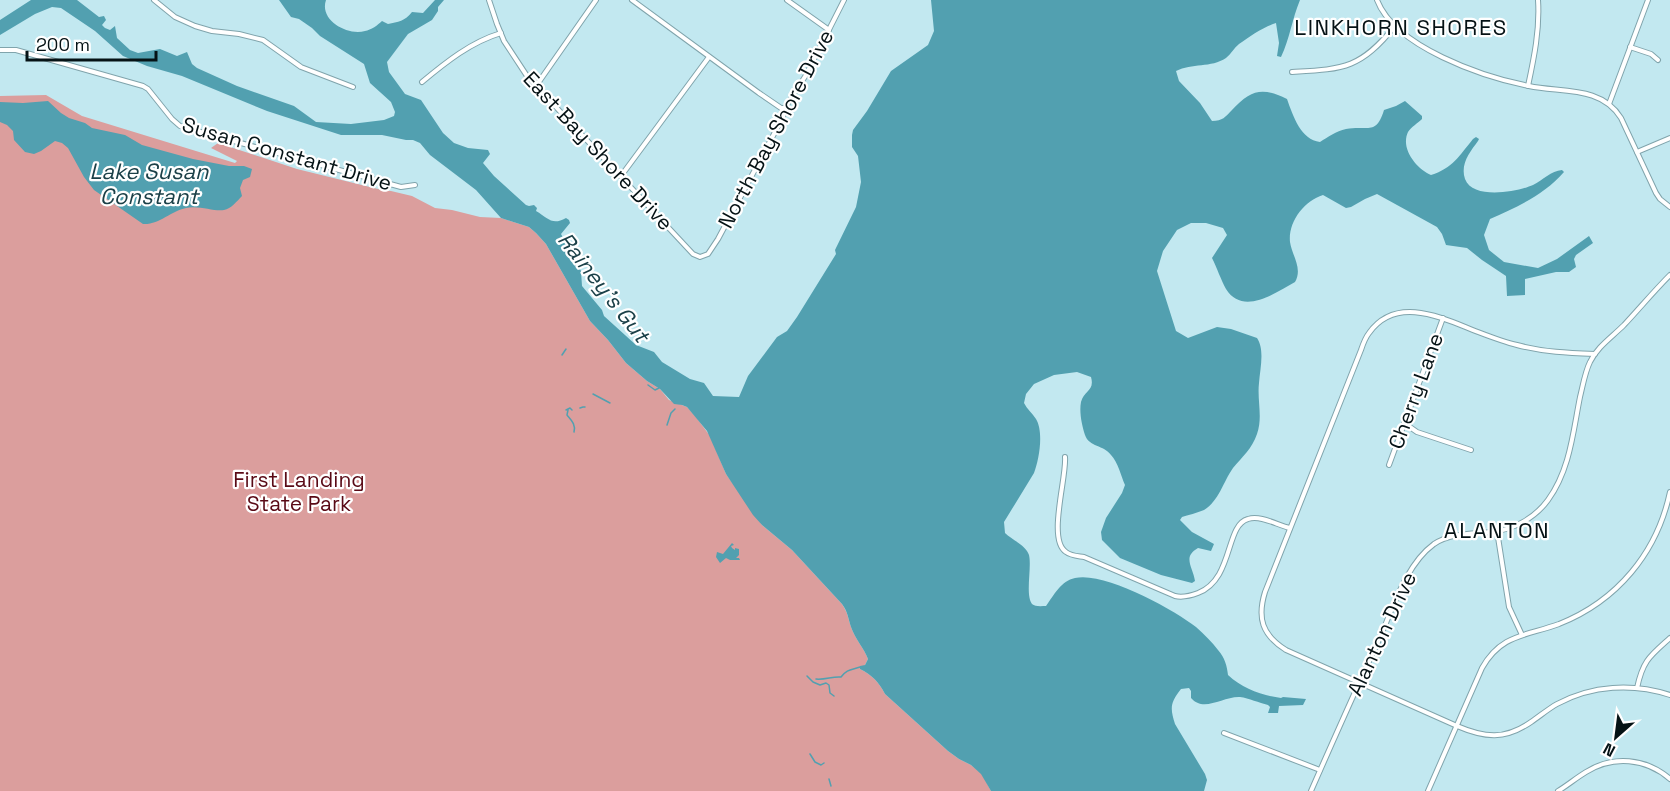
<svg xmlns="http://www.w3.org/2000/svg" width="1670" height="791" font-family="'Space Grotesk',sans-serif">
	<rect width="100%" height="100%" fill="#c2e8f0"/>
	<path fill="#db9e9d" d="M46,95L82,116L235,163L237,161L211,148L218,143L297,169L382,190L391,191L412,196L435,208L452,210L480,217L501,218L529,227L536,233L546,244L590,321L608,340L626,363L647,381L660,389L669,400L687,407L696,417L710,436L726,474L762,525L792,550L842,604C848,613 848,618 851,627C855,639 864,648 868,659L865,665L860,669C872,675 879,682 885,694L948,751L959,759L971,765L982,774L991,791H0V96Z"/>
	<g fill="#52a0b0">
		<path d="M31,0H77L99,17L104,16L106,20L102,25L105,28L110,30L115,26L117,38L130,50L138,53L160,49L177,56L187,52L192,64L197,68L237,86L294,106L316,122L351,124L384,120L394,116L395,112L391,102L370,83L364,64L320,36L312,28L299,19L291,17L279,0H326C319,20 347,36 365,31C371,30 378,25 382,21L388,24C398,22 405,21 412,12L423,13L435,0H444L438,7V11L432,20L408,34L387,62L389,72L405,94L421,100L443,133L454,143L468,148L488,150L490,154L483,163L494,176L526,205L529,206L534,205L537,208L536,211C548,218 552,226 566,218L569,220L570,223L561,234L581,271L582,286L602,310L604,316L636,345L654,352L662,362L690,379L704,383L713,396L739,397L748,376L777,337L787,331L797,317L836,254L835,250L856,207L861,182L858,156L852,147V135L853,130L867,111L891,71L928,45L934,31L931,0H1300C1292,19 1290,38 1281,57L1277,56L1279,43L1276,23C1263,27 1250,36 1239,44C1234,48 1231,54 1226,58C1211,68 1192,63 1176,71L1179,81L1200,103L1212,121C1223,121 1225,117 1232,110C1251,89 1263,87 1287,99C1293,116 1301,140 1320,142C1328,137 1336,131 1346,129C1368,125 1376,136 1384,110L1396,106L1405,101L1422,116V119C1418,123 1411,127 1408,132C1400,149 1417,169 1431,175C1453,168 1459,156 1473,139L1476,137L1479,139L1478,141C1470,152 1460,164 1465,179C1473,200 1517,192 1533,185C1543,180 1551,171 1562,170L1564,172C1544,195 1517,207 1490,219L1484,235L1489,250L1504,262L1538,268L1557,259L1589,236L1593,243L1576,255L1574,259L1576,267L1569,272H1556L1525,279V295L1507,296L1506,276L1482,260L1467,248L1446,245L1442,234L1437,227L1377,194L1365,199L1351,207L1346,208L1323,195C1304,201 1288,222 1290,242C1292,256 1303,268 1295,282C1275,293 1243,316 1226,289C1221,280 1217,268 1212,258L1227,235L1223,228L1206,223H1191L1177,230L1163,251L1157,271L1176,331L1188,338L1217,327L1231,329L1257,338C1265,350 1260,369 1259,383C1257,400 1263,417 1257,434C1252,449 1242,457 1233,468C1223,482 1219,501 1204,510C1197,513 1188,515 1182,517L1180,520L1192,532L1214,544L1211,551L1198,548C1182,557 1193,567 1195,581L1192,583L1161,575L1120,558L1102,540L1101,532L1106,518L1122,493L1125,485C1121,476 1118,462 1111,455C1104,445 1089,447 1085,435C1082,426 1079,412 1081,402C1084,390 1095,391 1091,377L1077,372L1054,375L1034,384L1026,394L1024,403C1027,409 1032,413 1036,419C1044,432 1039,460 1034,473L1004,522L1005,533C1012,540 1026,545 1029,555C1032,567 1025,595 1032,604C1035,607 1042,606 1046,606C1054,595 1061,581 1075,578C1104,571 1173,609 1196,627C1204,634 1212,642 1218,650C1225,658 1227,666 1228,675C1243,689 1261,695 1281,698L1283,697L1306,699L1303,705L1279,706L1278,713H1268L1270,707L1268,705C1259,703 1249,698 1240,697C1223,696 1204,713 1191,698V691L1189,688L1181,689C1170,703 1170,708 1175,724L1205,774L1207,780L1204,791H991L981,774L971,765L959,759L948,751L885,694C879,682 872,675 860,669V666L865,665L868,659C864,648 855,639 851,627C848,618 848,612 842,604L792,550L762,525L753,515L726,474L707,431L687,407L682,405L674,404L660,389L647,381L626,363L608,340L590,321L546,244L536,233L529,227L501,218L476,190L430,155L420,143L413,140H406L382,135H341L267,111L182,76L147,66L123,56L95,31L61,8L52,7L35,14L0,35V20Z"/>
		<path d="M48,101L61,113L69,118L85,123L92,128L125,135L142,145L193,159L229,166H244L252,169L250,177L243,180L240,188L242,196C237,201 231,209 224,210C215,212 199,205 186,208C171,211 159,225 143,224L94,190L84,177L68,148L62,143L55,141L41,151L34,154L25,152L14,140L13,131L7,125L0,122V102L23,103Z"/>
		<path d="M732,543L734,545L731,546L732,548L735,550V548L739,549V555L736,558H739L740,560H730L726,558L720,563L716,557L717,552L723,554Z"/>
	</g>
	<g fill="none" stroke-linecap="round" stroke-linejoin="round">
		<g stroke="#52a0b0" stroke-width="1.5">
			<path d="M562,355L566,349"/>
			<path d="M648,385L655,390L659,388"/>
			<path d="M593,394L610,403"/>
			<path d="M580,408L583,407H585"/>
			<path d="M566,410L570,408L572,410"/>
			<path d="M568,410L567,415C571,420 576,424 574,432"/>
			<path d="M667,425L671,413L675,409"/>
			<path d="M807,676L813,682L820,685L826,683L829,685L830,693L834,696"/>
			<path d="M816,679C825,680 833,676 841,677C847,669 851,670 860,667"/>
			<path d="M810,754L815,762L821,765L824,763"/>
			<path d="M829,779L831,786"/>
		</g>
		<defs>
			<g id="street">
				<path d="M154,0L175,17L195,26L212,31L239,34L263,40L301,67L353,87"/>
				<path d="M489,0L497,24L504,41L527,76L693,254L700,257L708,254L718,239L783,117L785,108L806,75L844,0"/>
				<path d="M632,0L759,93L781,108H785"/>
				<path d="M787,0L829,30"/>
				<path d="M1377,0C1395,47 1483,77 1529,86C1560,93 1601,85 1621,118L1656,193L1660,199L1670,207"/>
				<path d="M1630,47L1651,54L1658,60"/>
				<path d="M0,50H16L143,86L148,89L172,119L180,126L186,128L401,187L415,185"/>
				<path d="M1292,72C1344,69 1360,69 1395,26"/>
				<path d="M422,82C446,62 471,42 501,33"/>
				<path d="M536,86L596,0"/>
				<path d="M1528,86C1534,58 1540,29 1538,0"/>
				<path d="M1609,104L1648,0"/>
				<path d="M1637,152L1670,138"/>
				<path d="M621,176L709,57"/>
				<path d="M1595,354C1569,353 1543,352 1517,345C1504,342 1491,337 1478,332C1444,319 1397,294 1369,333C1365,338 1363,344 1361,350L1265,592C1257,618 1262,635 1286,650L1457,726C1485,738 1505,740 1531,722C1540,716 1548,709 1557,704C1592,685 1633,683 1670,695"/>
				<path d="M1404,423L1417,432L1471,450"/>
				<path d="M1065,457C1067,477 1047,540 1066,552C1071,556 1078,556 1084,557L1175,596C1183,598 1190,596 1198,593C1234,579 1225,525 1248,519C1261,515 1277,525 1290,528"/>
				<path d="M1389,465L1443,318"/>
				<path d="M1497,531L1509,607L1522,635"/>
				<path d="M1637,688C1643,660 1650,656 1670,638"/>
				<path d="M1224,733L1320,770"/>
				<path d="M1311,791C1333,741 1355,691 1378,642C1392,611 1405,565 1434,544C1450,533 1471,534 1491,532C1513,530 1535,518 1548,500C1570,470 1573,432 1580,397C1583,385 1585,372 1590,362C1597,347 1612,337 1624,325C1639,309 1654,291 1670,275"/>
				<path d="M1428,791L1482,668C1501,634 1526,636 1559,624C1617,601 1657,553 1670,492"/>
				<path d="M1558,791C1568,785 1576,778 1586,772C1613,755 1646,758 1670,779"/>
			</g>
		</defs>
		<use href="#street" stroke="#80a4ac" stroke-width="6"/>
		<use href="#street" stroke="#fff" stroke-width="4"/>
	</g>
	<g text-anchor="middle" stroke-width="4.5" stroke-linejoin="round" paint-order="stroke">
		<g font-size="21" fill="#051215" stroke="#fff">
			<text transform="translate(776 129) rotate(-62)" y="7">North Bay Shore Drive</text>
			<text transform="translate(598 151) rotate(47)" y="7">East Bay Shore Drive</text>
			<text transform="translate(287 154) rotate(16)" y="7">Susan Constant Drive</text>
			<text transform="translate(1416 391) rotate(-70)" y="7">Cherry Lane</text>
			<text transform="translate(1382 634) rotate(-65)" y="7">Alanton Drive</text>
		</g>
		<g font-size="21" fill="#590915" stroke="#fff">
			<text x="299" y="487">First Landing<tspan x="299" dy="24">State Park</tspan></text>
		</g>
		<g font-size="22" letter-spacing="1.5" fill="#051215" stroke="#fff">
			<text x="1401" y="35">LINKHORN SHORES</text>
			<text x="1497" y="538">ALANTON</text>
		</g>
		<g font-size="22" font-style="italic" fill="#1b4048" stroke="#fff">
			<text x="149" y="179">Lake Susan<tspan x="149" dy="25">Constant</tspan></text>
			<text transform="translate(604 287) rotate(52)" y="8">Rainey's Gut</text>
		</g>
	</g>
	<g transform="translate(1616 737) rotate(208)" stroke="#ffffff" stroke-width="4.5" paint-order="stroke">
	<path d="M0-4.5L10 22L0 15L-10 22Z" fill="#051215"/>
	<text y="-9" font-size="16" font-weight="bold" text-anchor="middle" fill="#051215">N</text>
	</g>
	<path d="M27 51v9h129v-9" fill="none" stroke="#051215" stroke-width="3"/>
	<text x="36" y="51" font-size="18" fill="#051215" stroke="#ffffff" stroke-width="4.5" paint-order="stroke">200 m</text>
</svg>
